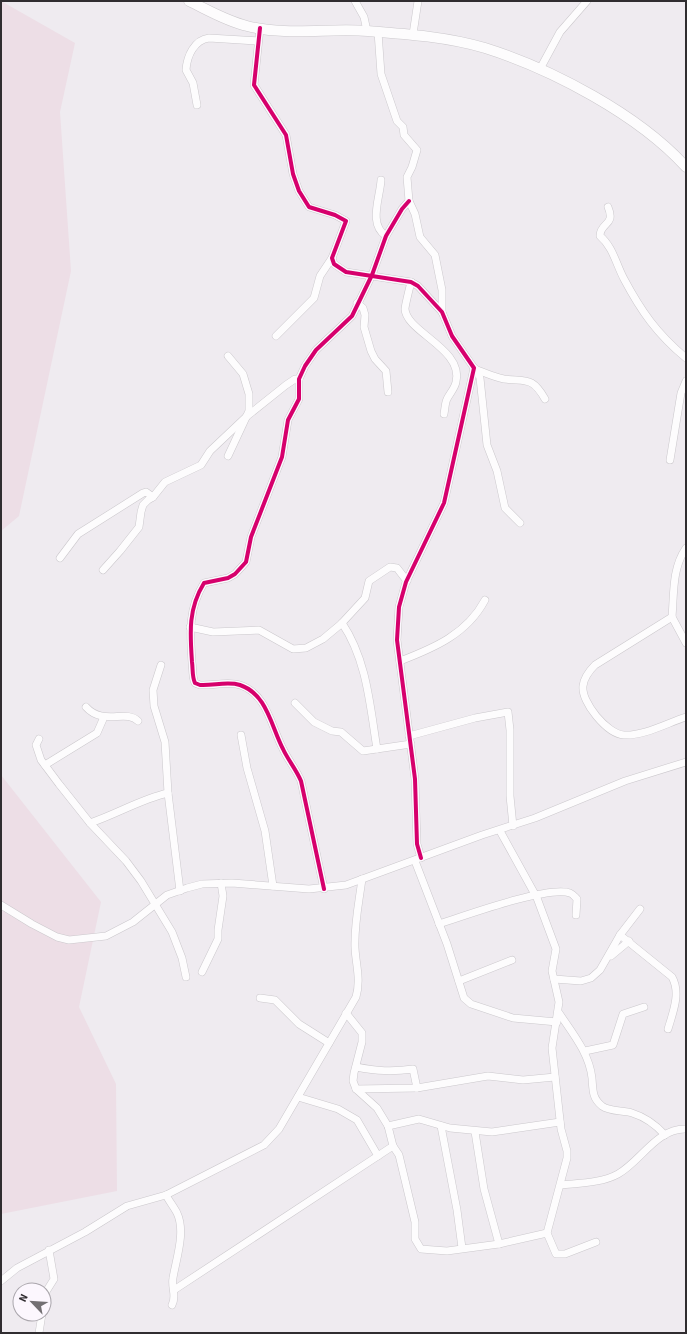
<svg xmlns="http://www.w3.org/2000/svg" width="687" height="1334" font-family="'Source Sans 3',sans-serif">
	<rect width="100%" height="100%" fill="#efebf0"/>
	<g fill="#eddee6">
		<path d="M1,1L75,43L60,112L71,271L19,516L1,531Z"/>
		<path d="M1,775L101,902L79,1007L116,1084L117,1191L1,1214Z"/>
	</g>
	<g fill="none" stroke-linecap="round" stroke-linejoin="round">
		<defs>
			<g id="street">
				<path d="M355,1L364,17L367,31"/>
				<path d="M260,28L254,85L286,135L293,174L299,191L309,207L335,215L346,221L332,258L334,264L346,272L411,282L418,286L442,312L452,336L474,368L444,503L406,582L399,607L397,640L415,779L417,844L421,858"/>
				<path d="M378,32L381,74L397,121L403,127L404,135L417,150L412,167L407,177L409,201L415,214L420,237L435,255L442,290V312"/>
				<path d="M413,34L418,1"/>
				<path d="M540,69L560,32L587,1"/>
				<path d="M197,105L193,83L186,70C187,56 194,40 209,38L258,41"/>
				<path d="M381,180C380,198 368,224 386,236"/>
				<path d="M608,207C616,226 600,222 600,236C613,247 616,264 624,279C641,311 657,334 686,358"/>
				<path d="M411,282C410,286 405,306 405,309C406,332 464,349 456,382C455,388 450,393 447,399C445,403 445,409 444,414"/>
				<path d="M357,303L363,308L365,315L364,327L371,351L375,359L386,371L388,392"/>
				<path d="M276,336L314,298L320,276L332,258"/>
				<path d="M228,356L243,374L249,394V411L228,456"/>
				<path d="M474,368L477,370L480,378L487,445L497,471L505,508L520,523"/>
				<path d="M477,370C486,373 494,377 504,379C526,382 532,376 545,399"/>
				<path d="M670,460L681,393L686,381"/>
				<path d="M686,548C672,568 674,594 672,617L595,665C589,671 584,677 583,686C581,702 607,734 624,735C644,736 667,723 686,717"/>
				<path d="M60,558L78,534L143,493L146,492L153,497"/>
				<path d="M103,570L120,551L139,527L141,512L143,505L148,500L153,497L165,482L201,465L210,451L246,417L286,385L295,379H299"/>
				<path d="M672,617L686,643"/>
				<path d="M342,623C367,660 370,706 377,749"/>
				<path d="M190,627L213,632L259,630L293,649L306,648L323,639L341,624L365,598L369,581L390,567L397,568L407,581"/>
				<path d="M400,661C434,648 467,634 485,600"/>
				<path d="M161,665L153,690L154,706L165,742L168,793L180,891"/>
				<path d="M295,703L314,722L332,731L341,732L363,751L411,744"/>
				<path d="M86,707C103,726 126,709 138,721"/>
				<path d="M241,735L247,768L265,831L273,886"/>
				<path d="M409,736L475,718L508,712L510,730V796L513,826"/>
				<path d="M39,739L36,745L41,760L59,784L90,823L126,861L141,881L172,932L182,958L186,977"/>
				<path d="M45,765L97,733L104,717"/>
				<path d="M90,823C117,814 141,799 168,793"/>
				<path d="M500,831L537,898L556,949L552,971L559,1002L552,1048L561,1129L567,1151V1158L547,1233L556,1254H565L596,1242"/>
				<path d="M415,861L447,944L464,998L471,1004L513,1018L557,1022"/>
				<path d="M324,889L301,781C296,769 288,760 283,749C271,726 267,694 240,685C227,681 213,686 200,685L195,683C192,677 193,669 192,662C190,633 188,609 204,583L228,578L235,574L246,562L251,537L282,457L288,420L299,399V379L305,366L316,350L352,316L372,275L386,236L402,209L409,201"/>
				<path d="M1,905L32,924L57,937L69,940L106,936L133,922L167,895L187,888L202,884L232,883L309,889L346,885L482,835L535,818L625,781L686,762"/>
				<path d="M439,924C464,916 549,885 570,893C573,894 575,897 577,899L576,915"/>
				<path d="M620,935L672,977C681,993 673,1012 668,1029"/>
				<path d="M611,956L629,941"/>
				<path d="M202,972L218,939V930L223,896L221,883"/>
				<path d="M554,979L581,981L591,978L600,970L620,935L640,909"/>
				<path d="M459,981L512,960"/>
				<path d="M260,998L275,1000L299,1024L329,1043"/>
				<path d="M346,1013L362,1033V1042L354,1073L353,1081L356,1089L377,1108L388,1126L393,1146L399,1155L415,1222V1239L421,1249L447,1251L499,1244L547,1233"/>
				<path d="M559,1013C573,1034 589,1053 592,1078C593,1090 592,1098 602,1106C610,1112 623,1110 632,1113C645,1117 656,1125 665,1135"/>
				<path d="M585,1051L613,1045L623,1014L644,1007"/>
				<path d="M356,1067C377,1071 392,1072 413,1069L417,1088"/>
				<path d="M356,1089L417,1088L488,1076L523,1080L555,1077"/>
				<path d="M298,1097L338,1109L357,1120L378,1156"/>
				<path d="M388,1126L419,1119L450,1128L492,1132L560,1122"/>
				<path d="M441,1126L457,1210L462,1248"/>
				<path d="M475,1132L484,1189L499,1244"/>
				<path d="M561,1185C579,1183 602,1183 618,1174C641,1161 657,1128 686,1129"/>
				<path d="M166,1195C169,1201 174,1207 177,1213C186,1232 176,1259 173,1278C171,1288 177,1296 172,1305"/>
				<path d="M1,1281L17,1268L85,1232L127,1206L166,1195L264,1145L279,1129L356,997C361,979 356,966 355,948C354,925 359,902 362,879"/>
				<path d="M174,1290L393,1146"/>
				<path d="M44,1295L54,1279L49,1250"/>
				<path d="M39,1333L42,1314"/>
			</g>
			<path id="secondary" d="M189,1C208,10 226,21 247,26C286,36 329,28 368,31C407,34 448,37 485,48C552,69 639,115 686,167"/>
		</defs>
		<use href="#street" stroke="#cbc8cc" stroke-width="8"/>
		<use href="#secondary" stroke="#cbc8cc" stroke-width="11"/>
		<use href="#street" stroke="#fdfcfd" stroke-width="7"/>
		<use href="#secondary" stroke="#fdfcfd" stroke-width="10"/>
		<defs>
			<g id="cycleway">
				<path d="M260,28L254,85L286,135L293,174L299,191L309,207L335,215L346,221L332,258L334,264L346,272L411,282L418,286L442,312L452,336L474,368L444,503L406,582L399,607L397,640L415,779L417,844L421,858"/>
				<path d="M324,889L301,781C296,769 288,760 283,749C271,726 267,694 240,685C227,681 213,686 200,685L195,683C192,677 193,669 192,662C190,633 188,609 204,583L228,578L235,574L246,562L251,537L282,457L288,420L299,399V379L305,366L316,350L352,316L372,275L386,236L402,209L409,201"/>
			</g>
		</defs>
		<use href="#cycleway" stroke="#fcf7fe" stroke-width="6"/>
		<use href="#cycleway" stroke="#d6006c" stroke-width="4"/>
	</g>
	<rect width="687" height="1334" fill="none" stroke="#302d30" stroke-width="4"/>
	<g transform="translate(32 1302) rotate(295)"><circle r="19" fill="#fcf7fe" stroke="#aaa6ac"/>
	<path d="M0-3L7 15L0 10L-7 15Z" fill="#737073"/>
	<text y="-6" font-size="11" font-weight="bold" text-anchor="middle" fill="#302d30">N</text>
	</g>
</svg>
